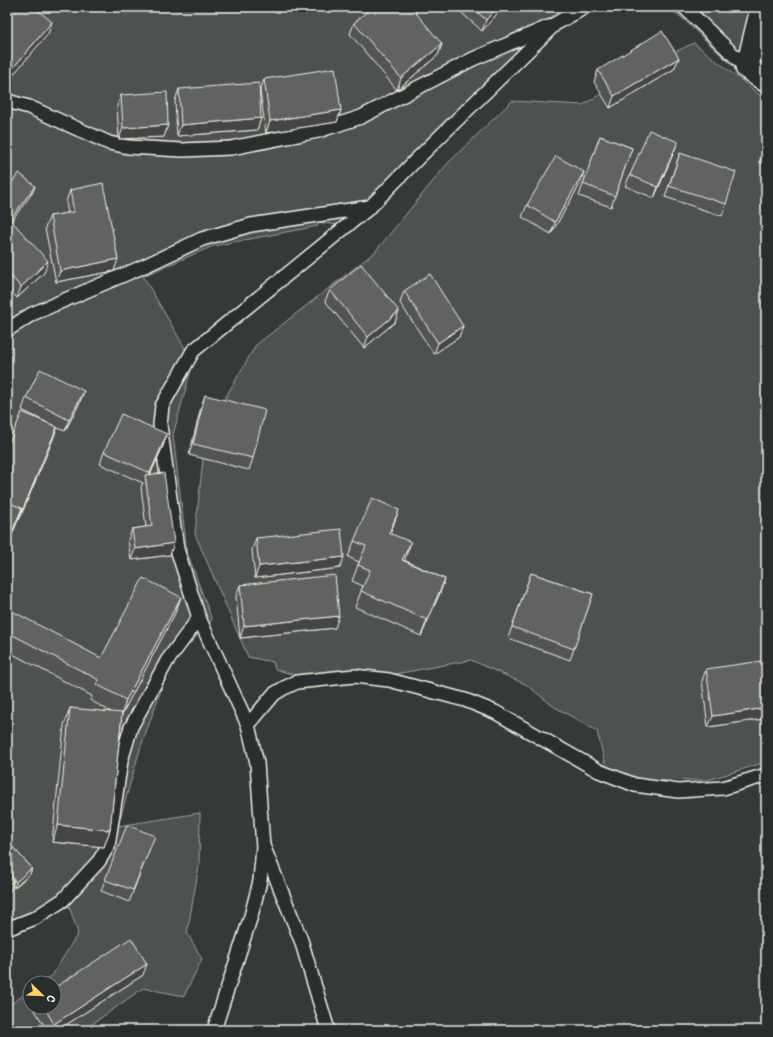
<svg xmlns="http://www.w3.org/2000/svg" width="773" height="1037" font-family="Pangolin,sans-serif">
	<rect width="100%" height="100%" fill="#363939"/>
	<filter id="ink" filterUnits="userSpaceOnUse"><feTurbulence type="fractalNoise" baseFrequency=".025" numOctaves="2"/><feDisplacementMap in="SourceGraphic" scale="8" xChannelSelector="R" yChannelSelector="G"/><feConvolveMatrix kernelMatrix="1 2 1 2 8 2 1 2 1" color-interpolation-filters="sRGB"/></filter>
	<g filter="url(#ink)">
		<g fill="#4e514f" stroke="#a1a19c">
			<path d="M7,7H596L529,42L345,226L317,222L318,226L213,246L143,276L193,362L173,435L187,552L212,620L170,665L140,749L118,826L200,813L199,866L187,933L202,959L184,996L143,988L84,1030H7V1007L30,990V1007H54V983H41L52,976L78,933L69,906L16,931L7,932Z"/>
			<path d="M667,7H754L737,70L681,17Z"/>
			<path d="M694,43L766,100V762L708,780L639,781L607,771L597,731L553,706L527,685L471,660L331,686L275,669L273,662L248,657L195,534L206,431L256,345L375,252L448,163L512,101L583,105L647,65Z"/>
		</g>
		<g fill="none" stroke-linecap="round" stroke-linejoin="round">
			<defs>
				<g id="lane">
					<path d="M684,7L747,68"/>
					<path d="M7,101L29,107L109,143L128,147L182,150L231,148L318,131L361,117L473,59L548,27"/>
					<path d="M7,330L32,314L140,268L202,239L251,225L370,207"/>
					<path d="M248,725L274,694L284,688L297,682L354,676L389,680L465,700L495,712L599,771L635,785L678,791L723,788L766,775"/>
					<path d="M264,848L301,940L328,1030"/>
					<path d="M7,929L35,918L63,900L99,861L108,846L121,761L131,727L167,661L199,618"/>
					<path d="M214,1030L251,916L260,881L263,847L257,763L248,725L199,618L177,549L160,425L162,406L193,351L370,207L418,158L555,24L585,7"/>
				</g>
				<path id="street" d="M762,7L747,68L766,81"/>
			</defs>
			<use href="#lane" stroke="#f4f1e8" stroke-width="16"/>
			<use href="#street" stroke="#f4f1e8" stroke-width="25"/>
			<use href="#lane" stroke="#2a2d2e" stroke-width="13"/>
			<use href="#street" stroke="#2a2d2e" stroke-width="22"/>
		</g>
		<g fill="#535554" stroke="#f4f1e8">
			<path d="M455,7H503L482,31Z"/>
			<path d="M354,23L442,44L438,55L397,90L350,34Z"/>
			<path d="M679,58L674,69L610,108L594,82L598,70Z"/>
			<path d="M264,79L341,110L337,122L266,133L260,91Z"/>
			<path d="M179,89L261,118L257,130L177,136L175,101Z"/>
			<path d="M121,95L164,137L119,139L117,106Z"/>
			<path d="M600,136L632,148L611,207L579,196Z"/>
			<path d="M766,144V165L759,162Z"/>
			<path d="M680,153L726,204L722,216L665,197Z"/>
			<path d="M673,154L654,198L625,186L630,175Z"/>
			<path d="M580,184L551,234L522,217L527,205Z"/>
			<path d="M7,189L33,192L11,221L44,273L17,298L7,288Z"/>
			<path d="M70,190L114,271L56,282L45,228L50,216L68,213L66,202Z"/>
			<path d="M330,290L399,311L395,322L364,348L325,301Z"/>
			<path d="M404,291L463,326L459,337L434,354L400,303Z"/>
			<path d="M205,395L253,458L249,470L189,455L201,407Z"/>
			<path d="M26,398L80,402L65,431L57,428L53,439L19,520H18L7,546L56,427L22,410Z"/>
			<path d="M167,434L163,446L150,475L170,555L131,560L128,540L132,529L146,527L141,487L143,483L100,464L104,452Z"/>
			<path d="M393,526L390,533L404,560L445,579L439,595L421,636L355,607L363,586L352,581L359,562L348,557L354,541Z"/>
			<path d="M256,538L340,568L255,578L252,550Z"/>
			<path d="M766,570V584L764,576Z"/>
			<path d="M531,573L593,594L570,660L508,638Z"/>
			<path d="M240,585L335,628L240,638L236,596Z"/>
			<path d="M181,597L175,613L122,714L110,830L104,847L52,842L64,725L70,708L113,713L90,700L92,696L7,651V620L101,658Z"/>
			<path d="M706,669L764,679L766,674V692L764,719L708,727L702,681Z"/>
			<path d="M7,841L32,868L30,874L14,888L12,885L10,891L7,894Z"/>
			<path d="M150,848L129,902L101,891L105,880Z"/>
			<path d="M143,975L58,1030H47L34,1009L35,1007H54Z"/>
		</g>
		<g fill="#444545" stroke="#f4f1e8">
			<path d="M497,7H503L482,31L486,20Z"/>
			<path d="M52,22L48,34L7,82V75Z"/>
			<path d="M442,44L438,55L397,90L401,78Z"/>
			<path d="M679,58L674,69L610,108L614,96Z"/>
			<path d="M341,110L337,122L266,133L270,121Z"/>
			<path d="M261,118L257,130L177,136L181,125Z"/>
			<path d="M168,125L164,137L119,139L123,128Z"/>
			<path d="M678,142L673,154L654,198L658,187Z"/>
			<path d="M584,172L580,184L551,234L555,222Z"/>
			<path d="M35,186L33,192L7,227L9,221Z"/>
			<path d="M118,259L114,271L56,282L60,271Z"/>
			<path d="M48,261L44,273L17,298L21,287Z"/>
			<path d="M399,311L395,322L364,348L368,337Z"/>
			<path d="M463,326L459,337L434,354L438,343Z"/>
			<path d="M84,391L80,402L65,431L69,420Z"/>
			<path d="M57,427L53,439L19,520L23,509Z"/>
			<path d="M167,434L163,446L146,484L150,473Z"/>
			<path d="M22,508L16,525L7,546V544Z"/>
			<path d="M399,510L393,526L383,549L389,533Z"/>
			<path d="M411,542L405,559L397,576L402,560Z"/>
			<path d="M174,543L170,555L131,560L135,549Z"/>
			<path d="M344,557L340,568L255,578L259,566Z"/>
			<path d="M445,579L439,595L421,636L427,620Z"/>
			<path d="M181,597L175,613L121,716L126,700Z"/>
			<path d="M339,616L335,628L240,638L244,626Z"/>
			<path d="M766,708V713L764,719L708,727L713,716Z"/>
			<path d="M58,825L110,830L104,847L52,842Z"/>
			<path d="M32,868L30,874L14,888L16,882Z"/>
			<path d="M14,880L10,891L7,894V886Z"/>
			<path d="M147,964L143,975L58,1030H52L54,1024Z"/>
		</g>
		<g fill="#616362" stroke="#f4f1e8">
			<path d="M10,7H34L52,22L7,75V11Z"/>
			<path d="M372,7H411L442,44L401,78L354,23Z"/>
			<path d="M472,7H497L486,20Z"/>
			<path d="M662,31L679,58L614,96L598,70Z"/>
			<path d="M335,68L341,110L270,121L264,79Z"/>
			<path d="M259,83L261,118L181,125L179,89Z"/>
			<path d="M167,92L168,125L123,128L121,95Z"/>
			<path d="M649,130L678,142L658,187L630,175Z"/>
			<path d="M600,136L632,148L615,196L583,184Z"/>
			<path d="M766,144V152L763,151Z"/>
			<path d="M680,153L736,172L726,204L669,186Z"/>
			<path d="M556,156L584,172L555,222L527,205Z"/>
			<path d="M19,173L35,186L10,220L7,216V189Z"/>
			<path d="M103,183L118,259L60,271L50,216L74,212L70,190Z"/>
			<path d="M7,216L48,261L21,287L7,272Z"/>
			<path d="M361,264L399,311L368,337L330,290Z"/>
			<path d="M430,274L463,326L438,343L404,291Z"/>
			<path d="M40,369L84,391L69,420L26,398Z"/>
			<path d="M205,395L265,410L253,458L193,444Z"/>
			<path d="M22,412L57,427L23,509L7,502V448Z"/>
			<path d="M121,414L167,434L150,473L104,452Z"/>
			<path d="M164,473L174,543L135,549L132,529L152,526L145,475Z"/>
			<path d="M372,498L399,510L389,533L411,542L402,560L445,579L427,620L361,591L370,570L358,565L366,546L354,541Z"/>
			<path d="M7,502L22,508L7,544Z"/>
			<path d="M341,529L344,557L259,566L256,538Z"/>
			<path d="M531,573L593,594L574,649L512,627Z"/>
			<path d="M335,575L339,616L244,626L240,585Z"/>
			<path d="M143,578L181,597L126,700L96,684L99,680L7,632V620L12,611L101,658Z"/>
			<path d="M762,661L766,693V708L713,716L706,669Z"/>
			<path d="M70,708L122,713L110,830L58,825Z"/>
			<path d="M127,825L155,836L133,890L105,880Z"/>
			<path d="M7,841L32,868L16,882L7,871Z"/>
			<path d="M7,872L14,880L7,886Z"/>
			<path d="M131,938L147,964L54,1024L44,1007H54V988Z"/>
		</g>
	</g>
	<rect width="773" height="1037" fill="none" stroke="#2a2d2e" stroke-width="24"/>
	<rect x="12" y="12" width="749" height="1013" fill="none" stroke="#f4f1e8" stroke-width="1.5" filter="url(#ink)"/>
	<g transform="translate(42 995) rotate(113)"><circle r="19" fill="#2a2d2e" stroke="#7b7b78"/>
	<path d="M0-3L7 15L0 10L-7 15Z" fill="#ffd166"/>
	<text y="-6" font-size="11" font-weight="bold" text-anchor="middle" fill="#f4f1e8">С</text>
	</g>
</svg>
